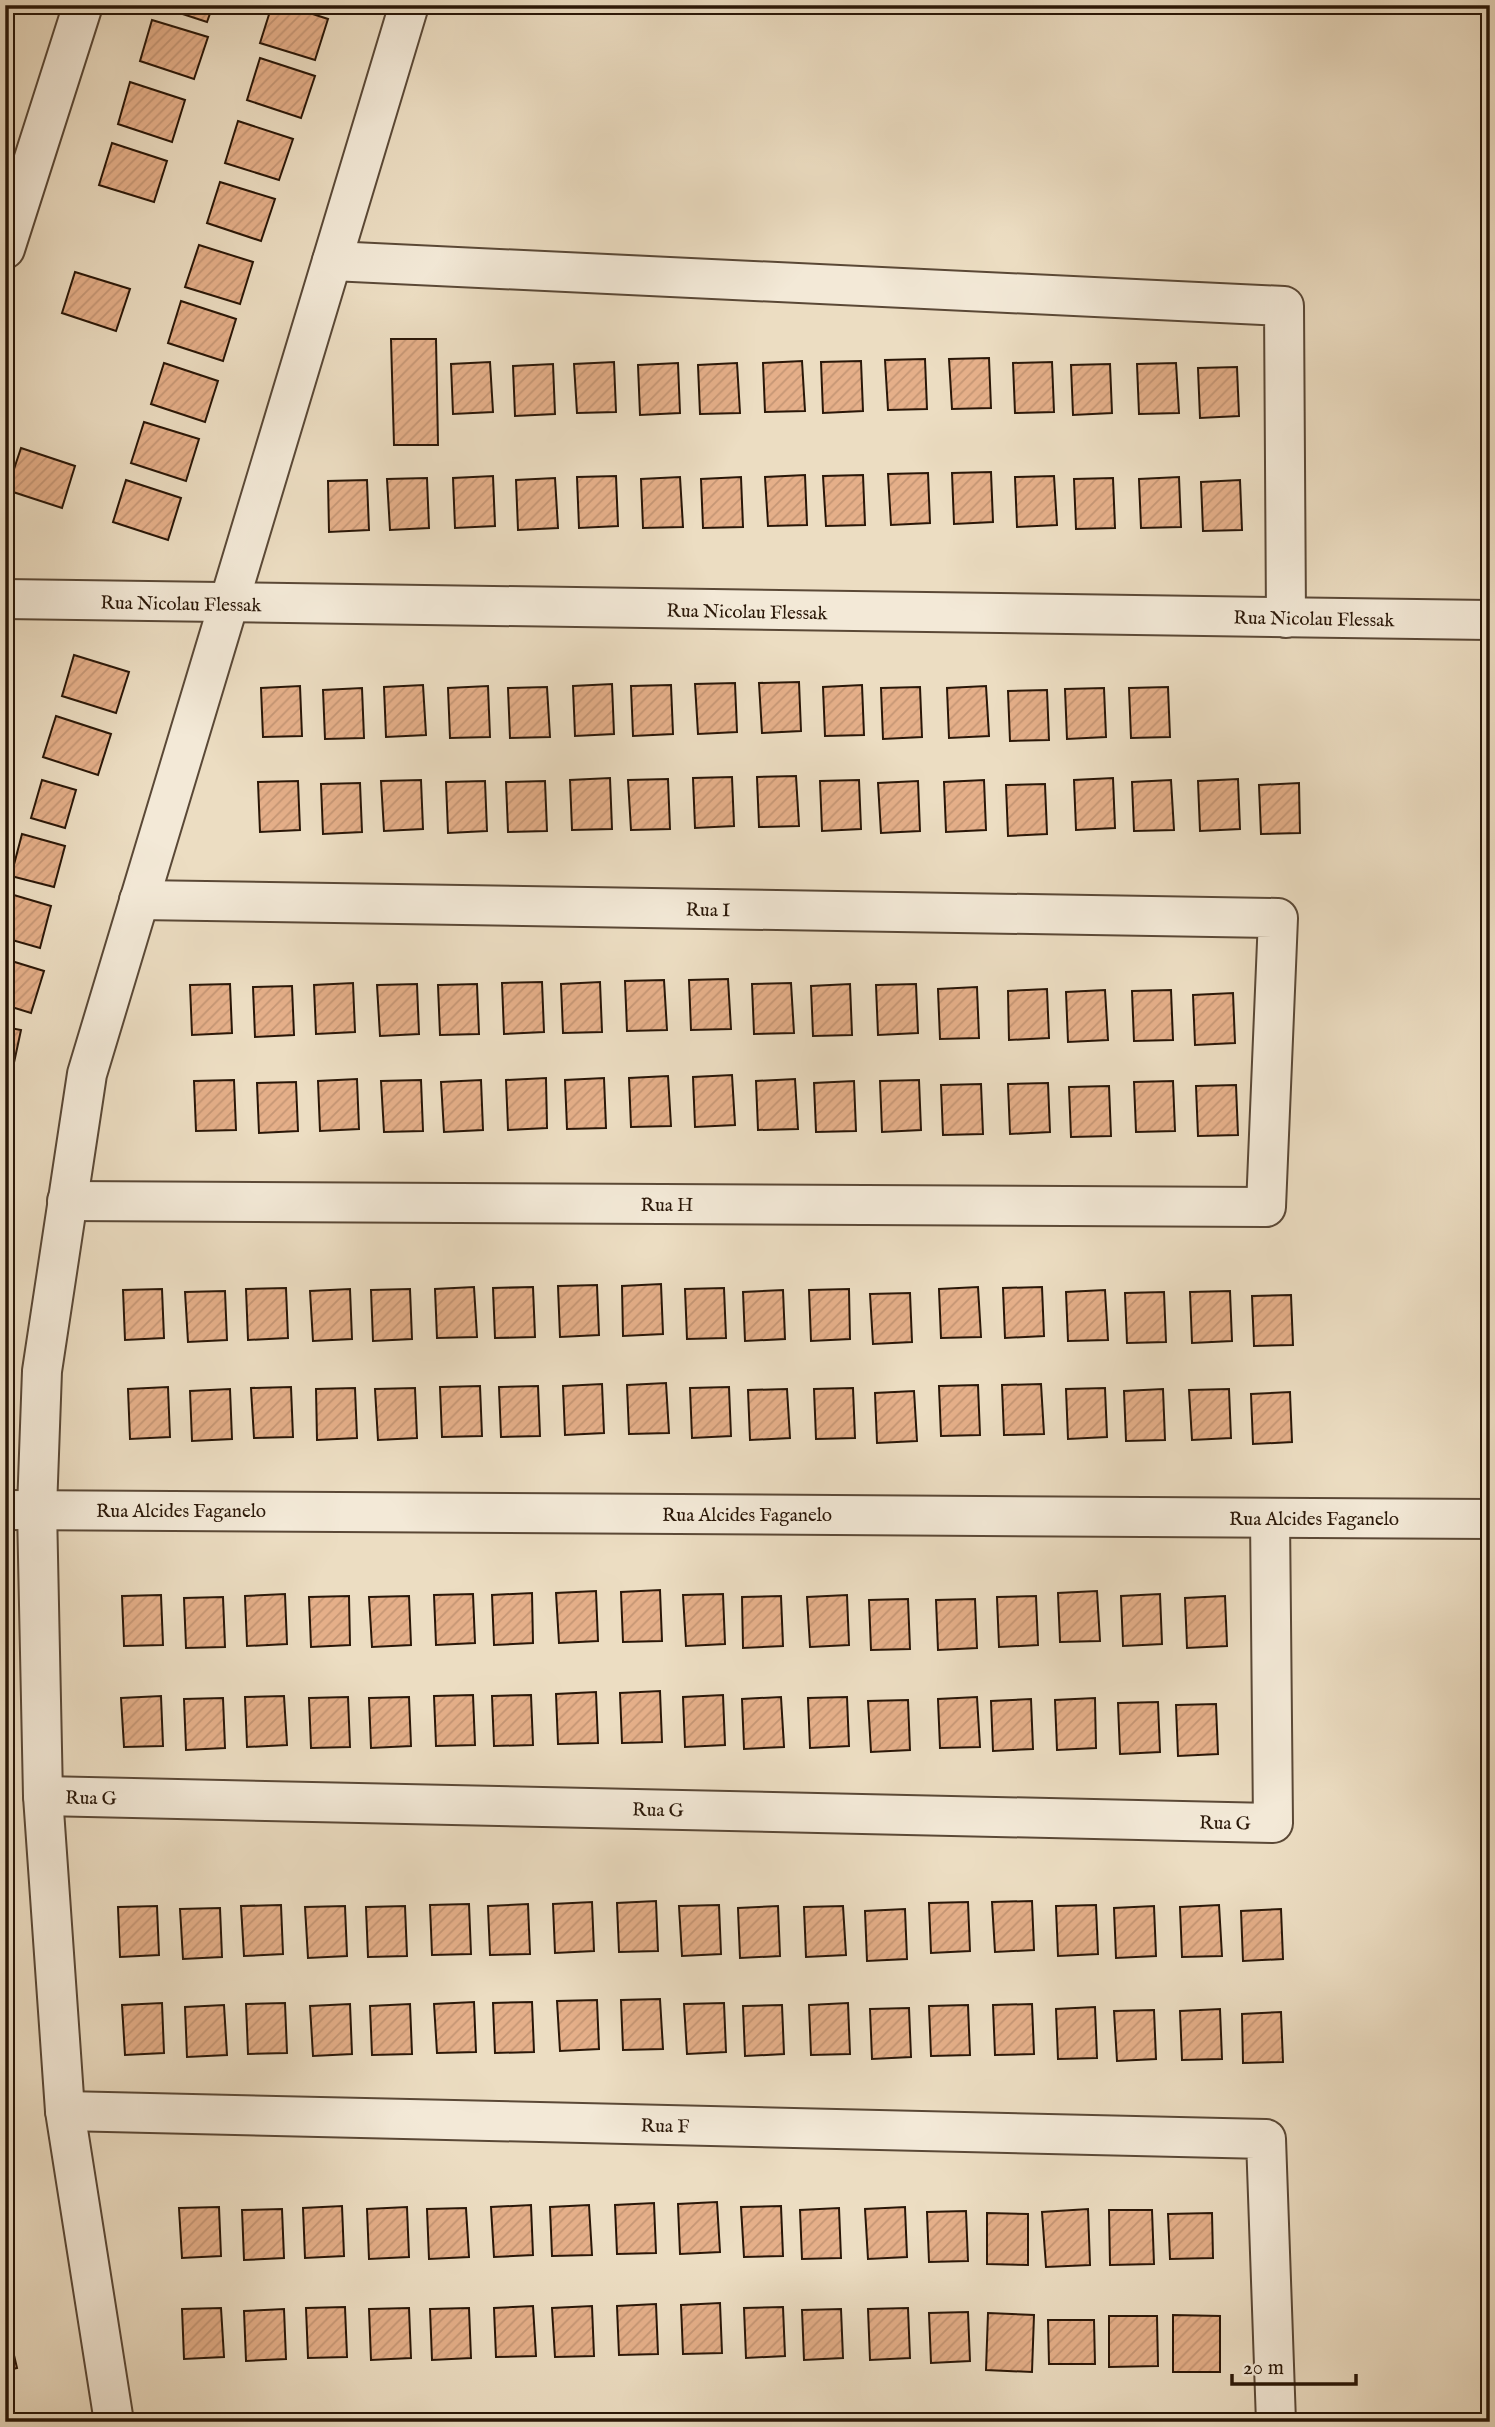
<svg xmlns="http://www.w3.org/2000/svg" width="1495" height="2427" font-family="'IM FELL English',serif">
	<defs>
		<pattern id="building-hatch" width="6" height="6" patternUnits="userSpaceOnUse" patternTransform="scale(1.75)"><rect width="6" height="6" fill="#e5af89"/><path d="M-1 1l2-2M0 6l6-6M5 7l2-2" fill="none" stroke="#c59675"/></pattern>
	</defs>
	<rect width="100%" height="100%" fill="#ecddc2"/>
	<filter id="stains"><feTurbulence type="fractalNoise" baseFrequency=".00286" numOctaves="4"/><feColorMatrix values="0 0 0 0 .2 0 0 0 0 .09 0 0 0 0 .02 0 0 0 .5 -.17"/></filter>
	<radialGradient id="worn" r=".72"><stop offset=".6" stop-color="#630" stop-opacity="0"/><stop offset="1" stop-color="#630" stop-opacity=".3"/></radialGradient>
	<g fill="url(#building-hatch)" stroke="#2a1708" stroke-width="2">
		<path d="M155,5H213L207,22Z"/>
		<path d="M272,5H285L328,19L315,60L260,43Z"/>
		<path d="M152,20L208,37L194,79L140,61Z"/>
		<path d="M260,58L315,76L301,118L247,100Z"/>
		<path d="M130,82L185,100L172,142L118,124Z"/>
		<path d="M238,121L293,139L279,180L225,163Z"/>
		<path d="M112,143L167,161L154,202L99,185Z"/>
		<path d="M220,182L275,199L261,241L207,223Z"/>
		<path d="M199,245L253,262L240,304L185,287Z"/>
		<path d="M75,272L130,289L116,331L62,313Z"/>
		<path d="M181,301L236,319L223,361L168,343Z"/>
		<path d="M391,339H436L438,445H394Z"/>
		<path d="M989,358L991,408L952,409L949,359Z"/>
		<path d="M925,359L927,409L888,410L885,360Z"/>
		<path d="M802,361L805,411L765,412L763,363Z"/>
		<path d="M861,361L863,411L823,413L821,362Z"/>
		<path d="M490,362L493,412L453,414L451,364Z"/>
		<path d="M614,362L616,412L577,413L574,364Z"/>
		<path d="M1052,362L1054,412L1015,413L1013,363Z"/>
		<path d="M164,363L218,381L205,422L151,404Z"/>
		<path d="M678,363L680,413L640,415L638,365Z"/>
		<path d="M737,363L740,413L700,414L698,365Z"/>
		<path d="M1176,363L1179,413L1139,414L1137,364Z"/>
		<path d="M553,364L555,414L515,416L513,366Z"/>
		<path d="M1110,364L1112,413L1073,415L1071,365Z"/>
		<path d="M1237,367L1239,416L1200,418L1198,368Z"/>
		<path d="M144,422L199,439L186,481L131,463Z"/>
		<path d="M21,448L75,466L62,508L7,490Z"/>
		<path d="M991,472L993,522L954,524L952,473Z"/>
		<path d="M928,473L930,523L891,525L888,474Z"/>
		<path d="M805,475L807,525L768,526L765,477Z"/>
		<path d="M863,475L865,525L826,526L823,476Z"/>
		<path d="M493,476L495,526L455,528L453,478Z"/>
		<path d="M616,476L618,526L579,528L577,477Z"/>
		<path d="M1054,476L1057,525L1017,527L1015,477Z"/>
		<path d="M680,477L683,527L643,528L641,479Z"/>
		<path d="M741,477L743,527L703,528L701,479Z"/>
		<path d="M1179,477L1181,527L1141,528L1139,479Z"/>
		<path d="M427,478L429,528L390,530L387,479Z"/>
		<path d="M555,478L558,528L518,530L516,480Z"/>
		<path d="M1113,478L1115,528L1076,529L1074,479Z"/>
		<path d="M126,480L181,498L168,540L113,522Z"/>
		<path d="M367,480L369,530L329,532L328,481Z"/>
		<path d="M1240,480L1242,530L1203,531L1201,482Z"/>
		<path d="M74,655L129,672L116,713L62,696Z"/>
		<path d="M799,682L801,731L762,733L759,683Z"/>
		<path d="M735,683L737,732L698,734L695,684Z"/>
		<path d="M612,684L614,734L575,736L573,686Z"/>
		<path d="M423,685L426,735L386,737L384,687Z"/>
		<path d="M671,685L673,734L633,736L631,686Z"/>
		<path d="M862,685L864,735L825,736L823,687Z"/>
		<path d="M300,686L302,736L263,737L261,688Z"/>
		<path d="M488,686L490,737L450,738L448,688Z"/>
		<path d="M986,686L989,736L949,738L947,688Z"/>
		<path d="M547,687L550,737L510,738L508,688Z"/>
		<path d="M920,687L922,737L883,739L881,688Z"/>
		<path d="M1168,687L1170,737L1131,738L1129,688Z"/>
		<path d="M362,688L364,738L325,739L323,690Z"/>
		<path d="M1104,688L1106,737L1067,739L1065,689Z"/>
		<path d="M1047,690L1049,740L1010,741L1008,691Z"/>
		<path d="M56,716L111,734L98,775L43,757Z"/>
		<path d="M796,776L799,826L759,827L757,777Z"/>
		<path d="M732,777L734,826L695,828L693,778Z"/>
		<path d="M610,778L612,829L572,830L570,780Z"/>
		<path d="M1113,778L1115,828L1076,830L1074,780Z"/>
		<path d="M668,779L670,829L631,830L628,780Z"/>
		<path d="M1238,779L1240,829L1200,831L1198,781Z"/>
		<path d="M42,780L76,790L65,828L31,818Z"/>
		<path d="M421,780L423,829L384,831L381,781Z"/>
		<path d="M859,780L861,829L822,831L820,781Z"/>
		<path d="M984,780L986,830L946,832L944,782Z"/>
		<path d="M1171,780L1174,830L1134,831L1132,782Z"/>
		<path d="M298,781L300,830L260,832L258,782Z"/>
		<path d="M485,781L487,831L448,833L446,782Z"/>
		<path d="M545,781L547,831L508,832L506,782Z"/>
		<path d="M918,781L920,831L881,833L878,783Z"/>
		<path d="M360,783L362,832L323,834L321,784Z"/>
		<path d="M1299,783L1300,833L1261,834L1259,785Z"/>
		<path d="M1045,784L1047,834L1008,836L1006,785Z"/>
		<path d="M22,834L65,846L54,887L11,876Z"/>
		<path d="M7,893L51,906L40,948L5,938Z"/>
		<path d="M5,959L44,971L31,1013L5,1005Z"/>
		<path d="M728,979L731,1029L691,1030L689,980Z"/>
		<path d="M664,980L667,1030L627,1031L625,981Z"/>
		<path d="M542,982L544,1032L504,1034L502,983Z"/>
		<path d="M600,982L602,1032L563,1033L561,984Z"/>
		<path d="M353,983L355,1032L316,1034L314,985Z"/>
		<path d="M791,983L794,1033L754,1034L752,984Z"/>
		<path d="M230,984L232,1033L192,1035L190,985Z"/>
		<path d="M417,984L419,1034L380,1036L377,985Z"/>
		<path d="M477,984L479,1034L440,1035L438,985Z"/>
		<path d="M850,984L852,1035L813,1036L811,986Z"/>
		<path d="M916,984L918,1033L878,1035L876,985Z"/>
		<path d="M292,986L294,1035L255,1037L253,987Z"/>
		<path d="M977,987L979,1038L940,1039L938,989Z"/>
		<path d="M1047,989L1049,1038L1009,1040L1008,991Z"/>
		<path d="M1105,990L1108,1040L1068,1042L1066,992Z"/>
		<path d="M1171,990L1173,1040L1134,1041L1132,991Z"/>
		<path d="M1233,993L1235,1043L1195,1045L1193,995Z"/>
		<path d="M5,1027L21,1030L12,1072L5,1070Z"/>
		<path d="M732,1075L735,1125L695,1127L693,1077Z"/>
		<path d="M668,1076L671,1126L631,1127L629,1078Z"/>
		<path d="M546,1078L547,1128L508,1130L506,1080Z"/>
		<path d="M604,1078L606,1128L567,1129L565,1080Z"/>
		<path d="M357,1079L359,1129L320,1131L318,1081Z"/>
		<path d="M795,1079L798,1129L758,1130L756,1081Z"/>
		<path d="M234,1080L236,1130L196,1131L194,1081Z"/>
		<path d="M421,1080L423,1131L384,1132L381,1081Z"/>
		<path d="M481,1080L483,1130L444,1132L441,1082Z"/>
		<path d="M919,1080L921,1130L882,1132L880,1081Z"/>
		<path d="M854,1081L856,1131L816,1132L814,1083Z"/>
		<path d="M1173,1081L1175,1131L1136,1132L1134,1082Z"/>
		<path d="M296,1082L298,1131L259,1133L257,1083Z"/>
		<path d="M1048,1083L1050,1132L1010,1134L1008,1084Z"/>
		<path d="M981,1084L983,1134L943,1135L941,1085Z"/>
		<path d="M1236,1085L1238,1135L1198,1136L1196,1086Z"/>
		<path d="M1109,1086L1111,1136L1071,1137L1069,1087Z"/>
		<path d="M661,1284L663,1334L623,1336L622,1286Z"/>
		<path d="M597,1285L599,1335L560,1337L558,1286Z"/>
		<path d="M474,1287L477,1337L437,1338L435,1289Z"/>
		<path d="M533,1287L535,1337L495,1338L493,1288Z"/>
		<path d="M978,1287L981,1337L941,1338L939,1289Z"/>
		<path d="M1042,1287L1044,1336L1005,1338L1003,1288Z"/>
		<path d="M286,1288L288,1338L248,1340L246,1289Z"/>
		<path d="M724,1288L726,1338L687,1339L685,1289Z"/>
		<path d="M162,1289L164,1338L125,1340L123,1290Z"/>
		<path d="M350,1289L352,1339L313,1341L310,1291Z"/>
		<path d="M410,1289L412,1339L373,1341L371,1290Z"/>
		<path d="M849,1289L850,1339L811,1341L809,1290Z"/>
		<path d="M783,1290L785,1339L745,1341L743,1292Z"/>
		<path d="M1105,1290L1108,1340L1068,1341L1066,1292Z"/>
		<path d="M225,1291L227,1340L188,1342L185,1292Z"/>
		<path d="M1230,1291L1232,1341L1192,1343L1190,1292Z"/>
		<path d="M1164,1292L1166,1342L1127,1343L1125,1293Z"/>
		<path d="M910,1293L912,1342L873,1344L870,1294Z"/>
		<path d="M1291,1295L1293,1345L1254,1346L1252,1296Z"/>
		<path d="M666,1383L669,1433L629,1434L627,1385Z"/>
		<path d="M602,1384L604,1433L565,1435L563,1386Z"/>
		<path d="M1041,1384L1044,1434L1004,1435L1002,1385Z"/>
		<path d="M978,1385L980,1435L941,1436L939,1386Z"/>
		<path d="M480,1386L482,1436L442,1437L440,1387Z"/>
		<path d="M538,1386L540,1436L501,1437L499,1387Z"/>
		<path d="M168,1387L170,1437L130,1439L128,1389Z"/>
		<path d="M291,1387L293,1437L254,1438L251,1388Z"/>
		<path d="M729,1387L731,1436L692,1438L690,1388Z"/>
		<path d="M355,1388L357,1438L317,1440L316,1389Z"/>
		<path d="M415,1388L417,1438L378,1440L375,1389Z"/>
		<path d="M853,1388L855,1438L816,1439L814,1389Z"/>
		<path d="M1105,1388L1107,1437L1068,1439L1066,1389Z"/>
		<path d="M230,1389L232,1439L192,1441L190,1391Z"/>
		<path d="M787,1389L790,1438L750,1440L748,1390Z"/>
		<path d="M1163,1389L1165,1440L1126,1441L1124,1391Z"/>
		<path d="M1229,1389L1231,1438L1192,1440L1189,1390Z"/>
		<path d="M914,1391L917,1441L877,1443L875,1393Z"/>
		<path d="M1290,1392L1292,1442L1253,1444L1251,1394Z"/>
		<path d="M660,1590L662,1641L623,1642L621,1592Z"/>
		<path d="M596,1591L598,1641L559,1643L556,1593Z"/>
		<path d="M1097,1591L1100,1641L1060,1642L1058,1593Z"/>
		<path d="M532,1593L533,1643L494,1645L492,1595Z"/>
		<path d="M285,1594L287,1644L247,1646L245,1596Z"/>
		<path d="M473,1594L475,1643L436,1645L434,1595Z"/>
		<path d="M723,1594L725,1644L686,1646L683,1595Z"/>
		<path d="M1160,1594L1162,1644L1123,1646L1121,1596Z"/>
		<path d="M161,1595L163,1645L124,1646L122,1596Z"/>
		<path d="M847,1595L849,1645L810,1647L807,1597Z"/>
		<path d="M349,1596L350,1645L311,1647L309,1597Z"/>
		<path d="M409,1596L411,1645L372,1647L369,1597Z"/>
		<path d="M781,1596L783,1646L743,1648L742,1597Z"/>
		<path d="M1036,1596L1038,1645L999,1647L997,1597Z"/>
		<path d="M1225,1596L1227,1646L1187,1648L1185,1598Z"/>
		<path d="M223,1597L225,1647L186,1648L184,1598Z"/>
		<path d="M908,1599L910,1649L871,1650L869,1600Z"/>
		<path d="M975,1599L977,1648L938,1650L936,1600Z"/>
		<path d="M660,1691L662,1742L622,1743L620,1693Z"/>
		<path d="M596,1692L598,1743L558,1744L556,1694Z"/>
		<path d="M473,1695L475,1745L436,1746L434,1696Z"/>
		<path d="M531,1695L533,1745L494,1746L492,1696Z"/>
		<path d="M723,1695L725,1745L685,1747L683,1697Z"/>
		<path d="M161,1696L163,1746L124,1747L121,1698Z"/>
		<path d="M284,1696L287,1745L247,1747L245,1697Z"/>
		<path d="M348,1697L350,1747L311,1748L309,1698Z"/>
		<path d="M409,1697L411,1746L371,1748L369,1698Z"/>
		<path d="M781,1697L784,1747L744,1749L742,1699Z"/>
		<path d="M847,1697L849,1746L810,1748L808,1698Z"/>
		<path d="M977,1697L980,1747L940,1748L938,1699Z"/>
		<path d="M223,1698L225,1748L186,1750L184,1699Z"/>
		<path d="M1095,1698L1096,1748L1057,1750L1055,1700Z"/>
		<path d="M1031,1699L1033,1749L993,1751L991,1701Z"/>
		<path d="M908,1700L910,1750L871,1752L868,1701Z"/>
		<path d="M1158,1702L1160,1752L1120,1754L1118,1703Z"/>
		<path d="M1216,1704L1218,1754L1178,1756L1176,1705Z"/>
		<path d="M656,1901L658,1951L619,1952L617,1903Z"/>
		<path d="M1032,1901L1034,1950L995,1952L992,1902Z"/>
		<path d="M592,1902L594,1951L555,1953L553,1904Z"/>
		<path d="M968,1902L970,1951L931,1953L929,1903Z"/>
		<path d="M469,1904L471,1954L432,1955L430,1905Z"/>
		<path d="M528,1904L530,1954L490,1955L488,1906Z"/>
		<path d="M281,1905L283,1954L244,1956L241,1906Z"/>
		<path d="M719,1905L721,1954L682,1956L679,1906Z"/>
		<path d="M1096,1905L1098,1954L1058,1956L1056,1906Z"/>
		<path d="M1219,1905L1222,1956L1182,1957L1180,1907Z"/>
		<path d="M157,1906L159,1955L120,1957L118,1907Z"/>
		<path d="M345,1906L347,1956L308,1958L305,1907Z"/>
		<path d="M405,1906L407,1956L368,1957L366,1907Z"/>
		<path d="M778,1906L780,1956L740,1958L738,1908Z"/>
		<path d="M843,1906L846,1955L806,1957L804,1907Z"/>
		<path d="M1154,1906L1156,1956L1116,1958L1114,1908Z"/>
		<path d="M220,1908L222,1957L183,1959L180,1909Z"/>
		<path d="M905,1909L907,1959L867,1961L865,1911Z"/>
		<path d="M1281,1909L1283,1959L1243,1961L1241,1911Z"/>
		<path d="M660,1999L663,2049L623,2050L621,2000Z"/>
		<path d="M597,2000L599,2049L560,2051L557,2001Z"/>
		<path d="M474,2002L476,2052L437,2053L434,2004Z"/>
		<path d="M532,2002L534,2052L495,2053L493,2003Z"/>
		<path d="M162,2003L164,2053L125,2055L122,2005Z"/>
		<path d="M285,2003L287,2053L248,2054L246,2004Z"/>
		<path d="M724,2003L726,2052L687,2054L684,2004Z"/>
		<path d="M848,2003L850,2054L811,2055L809,2005Z"/>
		<path d="M350,2004L352,2054L313,2056L310,2006Z"/>
		<path d="M410,2004L412,2054L372,2055L370,2006Z"/>
		<path d="M1032,2004L1034,2054L995,2055L993,2005Z"/>
		<path d="M224,2005L227,2055L187,2057L185,2007Z"/>
		<path d="M782,2005L784,2054L745,2056L743,2006Z"/>
		<path d="M968,2005L970,2055L931,2056L929,2006Z"/>
		<path d="M1095,2007L1097,2058L1058,2059L1056,2009Z"/>
		<path d="M909,2008L911,2057L872,2059L870,2009Z"/>
		<path d="M1220,2009L1222,2059L1182,2060L1180,2011Z"/>
		<path d="M1154,2010L1156,2059L1117,2061L1114,2011Z"/>
		<path d="M1281,2012L1283,2062L1243,2063L1242,2014Z"/>
		<path d="M717,2202L720,2252L680,2254L678,2204Z"/>
		<path d="M654,2203L656,2253L617,2254L615,2205Z"/>
		<path d="M531,2205L533,2255L494,2257L491,2207Z"/>
		<path d="M589,2205L592,2255L552,2256L550,2207Z"/>
		<path d="M342,2206L344,2256L305,2258L303,2208Z"/>
		<path d="M781,2206L783,2256L744,2257L741,2207Z"/>
		<path d="M219,2207L221,2256L182,2258L179,2208Z"/>
		<path d="M407,2207L409,2257L369,2259L367,2209Z"/>
		<path d="M905,2207L907,2257L868,2259L865,2209Z"/>
		<path d="M466,2208L469,2257L429,2259L427,2209Z"/>
		<path d="M839,2208L841,2258L802,2259L800,2210Z"/>
		<path d="M282,2209L284,2258L244,2260L242,2210Z"/>
		<path d="M1088,2209L1090,2265L1046,2267L1042,2212Z"/>
		<path d="M1109,2210H1152L1154,2264L1110,2265Z"/>
		<path d="M966,2211L968,2261L929,2262L927,2212Z"/>
		<path d="M987,2213L1028,2214V2265L987,2264Z"/>
		<path d="M1212,2213L1213,2258L1170,2259L1168,2214Z"/>
		<path d="M720,2303L722,2353L683,2354L681,2305Z"/>
		<path d="M656,2304L658,2354L619,2355L617,2306Z"/>
		<path d="M533,2306L536,2356L496,2357L494,2308Z"/>
		<path d="M592,2306L594,2356L555,2357L552,2308Z"/>
		<path d="M345,2307L347,2357L308,2358L306,2308Z"/>
		<path d="M783,2307L785,2356L746,2358L744,2308Z"/>
		<path d="M221,2308L224,2357L184,2359L182,2309Z"/>
		<path d="M409,2308L411,2358L371,2360L369,2309Z"/>
		<path d="M469,2308L471,2358L432,2360L430,2309Z"/>
		<path d="M908,2308L910,2358L870,2360L868,2309Z"/>
		<path d="M284,2309L286,2359L246,2361L244,2311Z"/>
		<path d="M841,2309L843,2358L804,2360L802,2310Z"/>
		<path d="M968,2312L970,2361L931,2363L929,2313Z"/>
		<path d="M988,2313L1034,2315L1032,2372L986,2370Z"/>
		<path d="M1173,2315L1220,2316V2372H1173Z"/>
		<path d="M1109,2316H1157L1158,2366L1109,2367Z"/>
		<path d="M1048,2320H1094L1095,2364H1049Z"/>
		<path d="M6,2321L17,2368L5,2371V2322Z"/>
	</g>
	<g fill="none" stroke-linecap="round" stroke-linejoin="round">
		<defs>
			<g id="minor">
				<path d="M5,249L83,5"/>
				<path d="M332,261L1284,306L1286,618"/>
				<path d="M5,599L1490,620"/>
				<path d="M67,1201L1266,1207L1278,918L139,900"/>
				<path d="M5,1510L1490,1519"/>
				<path d="M43,1796L1273,1823L1270,1518"/>
				<path d="M65,2111L1266,2139L1276,2422"/>
				<path d="M114,2422L65,2111L43,1796L37,1509L42,1371L87,1074L409,5"/>
			</g>
		</defs>
		<use href="#minor" stroke="#5a4836" stroke-width="42"/>
		<use href="#minor" stroke="#f3e9d7" stroke-width="38"/>
	</g>
	<g text-anchor="middle" stroke-width="6" stroke-linejoin="round" paint-order="stroke">
		<g font-size="19" fill="#2a1708" stroke="#f3e9d7">
			<text transform="translate(181 603) rotate(1)" y="7">Rua Nicolau Flessak</text>
			<text transform="translate(747 611) rotate(1)" y="7">Rua Nicolau Flessak</text>
			<text transform="translate(1314 618) rotate(1)" y="7">Rua Nicolau Flessak</text>
			<text transform="translate(708 909) rotate(1)" y="7">Rua I</text>
			<text x="667" y="1211">Rua H</text>
			<text x="181" y="1517">Rua Alcides Faganelo</text>
			<text x="747" y="1521">Rua Alcides Faganelo</text>
			<text x="1314" y="1525">Rua Alcides Faganelo</text>
			<text transform="translate(91 1797) rotate(1)" y="7">Rua G</text>
			<text transform="translate(658 1809) rotate(1)" y="7">Rua G</text>
			<text transform="translate(1225 1822) rotate(1)" y="7">Rua G</text>
			<text transform="translate(665 2125) rotate(1)" y="7">Rua F</text>
		</g>
	</g>
	<rect width="1495" height="2427" fill="none" stroke="#ecddc2" stroke-width="28"/>
	<rect x="7" y="7" width="1481" height="2413" fill="none" stroke="#2a1708" stroke-width="3.5"/>
	<rect x="14" y="14" width="1467" height="2399" fill="none" stroke="#2a1708" stroke-width="2"/>
	<path d="M1232 2374v10h124v-10" fill="none" stroke="#2a1708" stroke-width="3.5"/>
	<text x="1243" y="2374" font-size="21" fill="#2a1708" stroke="#f3e9d7" stroke-width="5" paint-order="stroke">20 m</text>
	<rect width="100%" height="100%" filter="url(#stains)"/>
	<rect width="100%" height="100%" fill="url(#worn)"/>
</svg>
